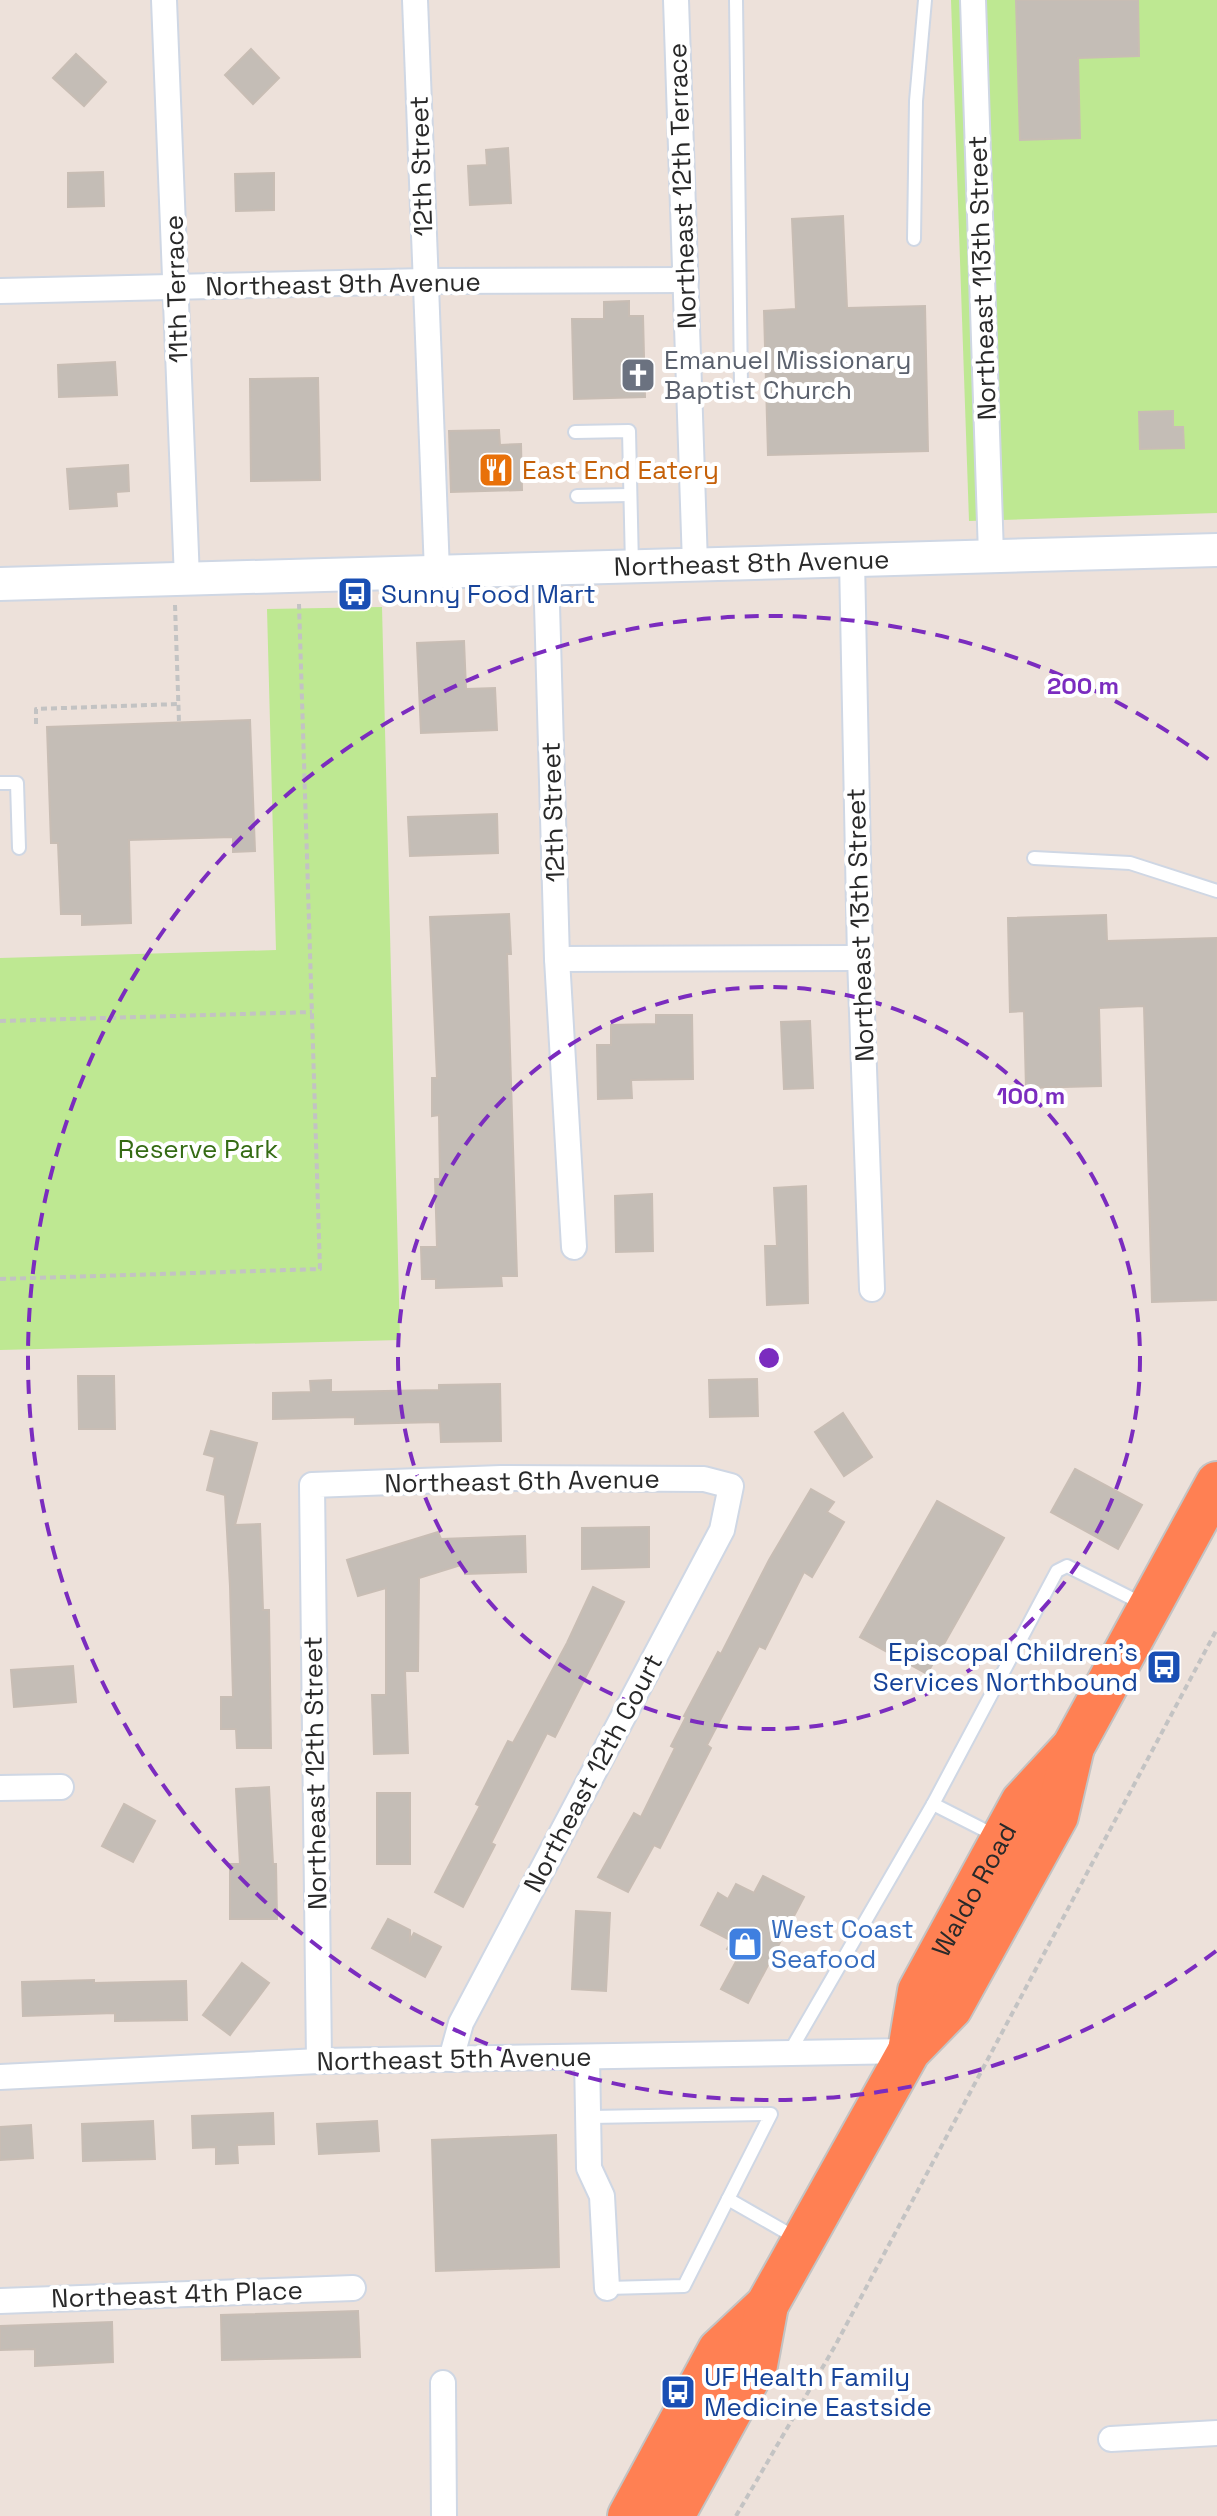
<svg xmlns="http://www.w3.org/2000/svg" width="1217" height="2516" font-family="'Space Grotesk',sans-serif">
	<rect width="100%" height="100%" fill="#ede1da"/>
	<g fill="#bee892">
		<path d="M951,0H1217V513L969,521Z"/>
		<path d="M382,607L400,1340L0,1350V958L276,950L267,609Z"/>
	</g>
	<g fill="#c4bdb6" stroke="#c8bdb4" stroke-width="2">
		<path d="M1016,0H1138L1139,56L1078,58L1080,138L1020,140Z"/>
		<path d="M251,49L279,78L253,104L225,75Z"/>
		<path d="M76,54L106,82L84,106L53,78Z"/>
		<path d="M508,148L511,203L470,205L468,166L487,165L486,150Z"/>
		<path d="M103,172L104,206L68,207V173Z"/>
		<path d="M274,173V210L236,211L235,174Z"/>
		<path d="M843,216L847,308L925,306L928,451L768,455L764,311L796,309L792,219Z"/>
		<path d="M629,301V316H643L645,397L574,399L572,319H604V302Z"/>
		<path d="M115,362L117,395L59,397L58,365Z"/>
		<path d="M318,378L320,480L251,481L250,379Z"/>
		<path d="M1173,411V427H1183L1184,448L1140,449L1139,412Z"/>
		<path d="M499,430L500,445L521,444L522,490L451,492L449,431Z"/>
		<path d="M128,465L129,491L116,492L117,506L70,509L67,469Z"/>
		<path d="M464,641L466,689L495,688L497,730L421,733L417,643Z"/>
		<path d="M250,720L255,851L233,852V837L129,840L131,923L82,925V914H61L58,843H51L47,727Z"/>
		<path d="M497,814L498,853L410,856L408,817Z"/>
		<path d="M509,914L511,954H507L517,1276H501L502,1286L436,1288V1279H422L421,1247H437L435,1179H440L439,1115L432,1116V1078H437L430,917Z"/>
		<path d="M1106,915L1107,941L1217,938V1300L1152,1302L1144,1006L1099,1008L1101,1086L1026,1088L1024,1011L1010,1012L1008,918Z"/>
		<path d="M656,1015H692L693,1079L631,1080L632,1098L598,1099L597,1045H611V1025L656,1024Z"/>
		<path d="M810,1021L813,1088L784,1089L781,1022Z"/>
		<path d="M806,1186L808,1303L767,1305L765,1246H777L774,1188Z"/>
		<path d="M652,1194L653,1251L616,1252L615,1196Z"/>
		<path d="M78,1376H114L115,1429H79Z"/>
		<path d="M757,1379L758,1416L710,1417L709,1380Z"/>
		<path d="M331,1380V1392L439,1390V1385L500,1384L501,1441L441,1442L440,1422L355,1424V1417L273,1419V1393L311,1392L310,1381Z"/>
		<path d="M843,1413L872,1457L844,1476L815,1432Z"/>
		<path d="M211,1431L257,1443L235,1525L260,1524L263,1610H269L271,1748H237L236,1729H221V1697H233L230,1586L225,1495L207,1490L215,1457L204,1454Z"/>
		<path d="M1075,1469L1142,1505L1118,1549L1051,1512Z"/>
		<path d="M811,1489L834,1502L827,1512L844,1522L812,1577L804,1572L765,1649L759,1646L707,1745L711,1748L660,1848L654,1845L628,1892L598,1877L634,1813L641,1817L675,1748L671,1746L686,1717L684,1716L718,1652L721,1654L769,1560Z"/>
		<path d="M937,1501L1004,1538L927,1674L860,1637Z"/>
		<path d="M649,1527V1567L582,1569V1528Z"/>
		<path d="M438,1532L441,1539L525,1536L526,1572L465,1574L464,1564L419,1578L418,1671H405L408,1753L374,1754L372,1695H386V1588L358,1596L347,1560Z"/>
		<path d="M593,1587L624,1602L555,1737L547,1733L491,1843L495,1845L463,1907L435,1892L480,1806L476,1804L508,1741L513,1743L567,1643Z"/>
		<path d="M73,1666L76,1702L14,1707L11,1670Z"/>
		<path d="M269,1787L273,1864H276L277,1919H230V1864H240L236,1789Z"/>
		<rect x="377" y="1793" width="33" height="71"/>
		<path d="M124,1804L155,1821L133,1862L102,1846Z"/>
		<path d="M763,1876L804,1897L748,2003L721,1989L739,1956L727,1949L732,1941L701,1925L718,1893L728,1899L736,1884L754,1893Z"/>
		<path d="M576,1911L610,1913L606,1991L572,1989Z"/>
		<path d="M388,1919L410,1930V1940L414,1933L441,1947L425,1977L372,1948Z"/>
		<path d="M242,1963L269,1983L230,2035L203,2015Z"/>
		<path d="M94,1980V1983L186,1981L187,2020L115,2021V2013L23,2016L22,1982Z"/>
		<path d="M273,2113L274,2144L237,2145L238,2163L216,2164V2147L193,2148L192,2116Z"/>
		<path d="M153,2121L155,2159L83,2161L82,2124Z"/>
		<path d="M377,2121L379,2151L319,2154L317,2124Z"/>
		<path d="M31,2125L33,2158L0,2160V2127Z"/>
		<path d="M556,2135L559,2267L436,2271L432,2140Z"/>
		<path d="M358,2311L360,2357L222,2360L221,2315Z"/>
		<path d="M112,2322L113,2362L35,2366V2349L0,2350V2326Z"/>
	</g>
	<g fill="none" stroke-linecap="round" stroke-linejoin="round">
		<defs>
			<g id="lane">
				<path d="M736,0L741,385"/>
				<path d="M914,239L916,101L925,0"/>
				<path d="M575,432L629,431L632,566"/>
				<path d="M577,496L630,495"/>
				<path d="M0,783H17L19,848"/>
				<path d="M1034,858L1130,863L1217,891"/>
				<path d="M933,1804L998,1837"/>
				<path d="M789,2053L933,1804L1057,1571L1067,1566L1143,1604"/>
				<path d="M590,2117L771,2114L684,2286L607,2288"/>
				<path d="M728,2199L798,2239"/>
			</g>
			<g id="street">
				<path d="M164,0L187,579"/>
				<path d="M415,0L437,572"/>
				<path d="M676,0L695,564"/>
				<path d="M973,0L991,555"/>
				<path d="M0,291L426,281L686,280"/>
				<path d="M852,560L860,958L872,1289"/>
				<path d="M546,569L557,959L574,1247"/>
				<path d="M557,959L860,958"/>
				<path d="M0,1788L61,1787"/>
				<path d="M587,2057L589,2168L602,2196L607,2288"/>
				<path d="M319,2061L312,1485L501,1478L704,1479L731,1486L722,1530L461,2023L451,2059"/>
				<path d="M0,2077L319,2061L909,2051"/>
				<path d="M0,2301L353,2288"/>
				<path d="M443,2383L444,2516"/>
				<path d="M1111,2439L1217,2433"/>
			</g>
			<g id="secondary">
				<path id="s1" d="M0,584L1217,550"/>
			</g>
			<g id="highway">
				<path id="s2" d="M909,2051L919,1991L1022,1802L1073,1747L1217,1483"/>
				<path d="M629,2516L719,2350L767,2305L909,2051L951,2008L1057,1816L1073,1747"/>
				<path d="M673,2516L756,2365L767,2305"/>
			</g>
		</defs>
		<use href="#lane" stroke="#cfd7e4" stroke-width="16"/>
		<use href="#street" stroke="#cfd7e4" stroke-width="28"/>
		<use href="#secondary" stroke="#cfd7e4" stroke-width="36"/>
		<use href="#highway" stroke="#c3c3c3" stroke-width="46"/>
		<g stroke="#c3c3c3" stroke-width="4" stroke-dasharray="6 4" stroke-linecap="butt">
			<path d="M175,605L179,722"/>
			<path d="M36,724V709L178,704"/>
			<path d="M0,1021L312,1012"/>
			<path d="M0,1279L320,1269L299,604"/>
			<path d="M736,2516L835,2346L1217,1629"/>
		</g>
		<use href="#lane" stroke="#fff" stroke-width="12"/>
		<use href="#street" stroke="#fff" stroke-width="24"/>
		<use href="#secondary" stroke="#fff" stroke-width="32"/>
		<use href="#highway" stroke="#ff8053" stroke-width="42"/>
	</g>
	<g fill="none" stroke="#7b2cbf" stroke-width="4" stroke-dasharray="14 10">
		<circle cx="769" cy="1358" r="371"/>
		<path d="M1216 1951A742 742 0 1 1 1216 765"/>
	</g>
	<defs>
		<symbol id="church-square" viewBox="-11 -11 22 22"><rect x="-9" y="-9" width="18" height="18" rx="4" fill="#6b7280" stroke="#fff"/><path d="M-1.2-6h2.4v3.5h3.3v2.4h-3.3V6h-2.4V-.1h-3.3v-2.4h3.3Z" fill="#fff"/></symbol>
		<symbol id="restaurant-square" viewBox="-11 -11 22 22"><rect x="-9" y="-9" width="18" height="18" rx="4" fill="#e8710a" stroke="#fff"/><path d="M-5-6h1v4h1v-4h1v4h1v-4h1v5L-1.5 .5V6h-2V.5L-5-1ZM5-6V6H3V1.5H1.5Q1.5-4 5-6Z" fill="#fff"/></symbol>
		<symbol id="bus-square" viewBox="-11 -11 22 22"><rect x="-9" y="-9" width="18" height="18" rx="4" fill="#1a4fb4" stroke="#fff"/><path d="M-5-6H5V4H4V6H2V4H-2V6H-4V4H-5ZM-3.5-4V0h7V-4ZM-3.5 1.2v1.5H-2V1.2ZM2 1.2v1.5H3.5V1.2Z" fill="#fff"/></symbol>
		<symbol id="shop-square" viewBox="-11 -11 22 22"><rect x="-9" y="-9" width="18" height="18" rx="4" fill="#3f7fe0" stroke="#fff"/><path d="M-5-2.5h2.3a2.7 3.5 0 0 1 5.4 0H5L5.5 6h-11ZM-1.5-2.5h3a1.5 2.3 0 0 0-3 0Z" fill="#fff"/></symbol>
	</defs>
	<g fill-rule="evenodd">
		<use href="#church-square" x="618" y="355" width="40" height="40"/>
		<use href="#restaurant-square" x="476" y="450" width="40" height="40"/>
		<use href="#bus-square" x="335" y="574" width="40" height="40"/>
		<use href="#bus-square" x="1144" y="1647" width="40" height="40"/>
		<use href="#shop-square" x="725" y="1924" width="40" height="40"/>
		<use href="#bus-square" x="658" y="2372" width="40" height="40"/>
	</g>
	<g text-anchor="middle" stroke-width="8" stroke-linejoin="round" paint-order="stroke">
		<g font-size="26" fill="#292929" stroke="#fff">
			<text transform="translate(421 166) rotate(-92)" y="9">12th Street</text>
			<text transform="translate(682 186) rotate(-92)" y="9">Northeast 12th Terrace</text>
			<text transform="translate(982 278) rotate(-92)" y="9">Northeast 113th Street</text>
			<text transform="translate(343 284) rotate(-1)" y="9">Northeast 9th Avenue</text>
			<text transform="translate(176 289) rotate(-92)" y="9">11th Terrace</text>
			<text dy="9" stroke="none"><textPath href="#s1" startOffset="752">Northeast 8th Avenue</textPath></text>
			<text transform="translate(553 812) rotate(-92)" y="9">12th Street</text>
			<text transform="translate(860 925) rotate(-92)" y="9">Northeast 13th Street</text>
			<text transform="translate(522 1481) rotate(-1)" y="9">Northeast 6th Avenue</text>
			<text transform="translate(315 1773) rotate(-91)" y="9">Northeast 12th Street</text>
			<text transform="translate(593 1773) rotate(-62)" y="9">Northeast 12th Court</text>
			<text dy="9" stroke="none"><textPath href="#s2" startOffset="176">Waldo Road</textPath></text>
			<text transform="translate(454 2059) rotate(-1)" y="9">Northeast 5th Avenue</text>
			<text transform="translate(177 2294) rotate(-2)" y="9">Northeast 4th Place</text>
		</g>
		<g font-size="26" fill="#5b616d" stroke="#fff" text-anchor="start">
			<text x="664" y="369">Emanuel Missionary<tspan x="664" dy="30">Baptist Church</tspan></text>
		</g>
		<g font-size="26" fill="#c56008" stroke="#fff" text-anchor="start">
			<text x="522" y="479">East End Eatery</text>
		</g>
		<g font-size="26" fill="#164399" stroke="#fff" text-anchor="start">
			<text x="381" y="603">Sunny Food Mart</text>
			<text x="1138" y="1661" text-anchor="end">Episcopal Children's<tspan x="1138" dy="30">Services Northbound</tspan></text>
			<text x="704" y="2386">UF Health Family<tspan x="704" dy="30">Medicine Eastside</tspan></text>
		</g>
		<g font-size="26" fill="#356b14" stroke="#fff">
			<text x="198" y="1158">Reserve Park</text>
		</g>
		<g font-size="26" fill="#366cbe" stroke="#fff" text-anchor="start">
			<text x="771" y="1938">West Coast<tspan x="771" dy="30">Seafood</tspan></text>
		</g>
	</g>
	<circle cx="769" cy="1358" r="12" fill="#7b2cbf" stroke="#fff" stroke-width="4"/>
	<g font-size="24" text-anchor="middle" font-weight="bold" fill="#7b2cbf" stroke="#fff" stroke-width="8" stroke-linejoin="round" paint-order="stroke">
		<text x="1083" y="694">200 m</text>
		<text x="1031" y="1104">100 m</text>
	</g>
</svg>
